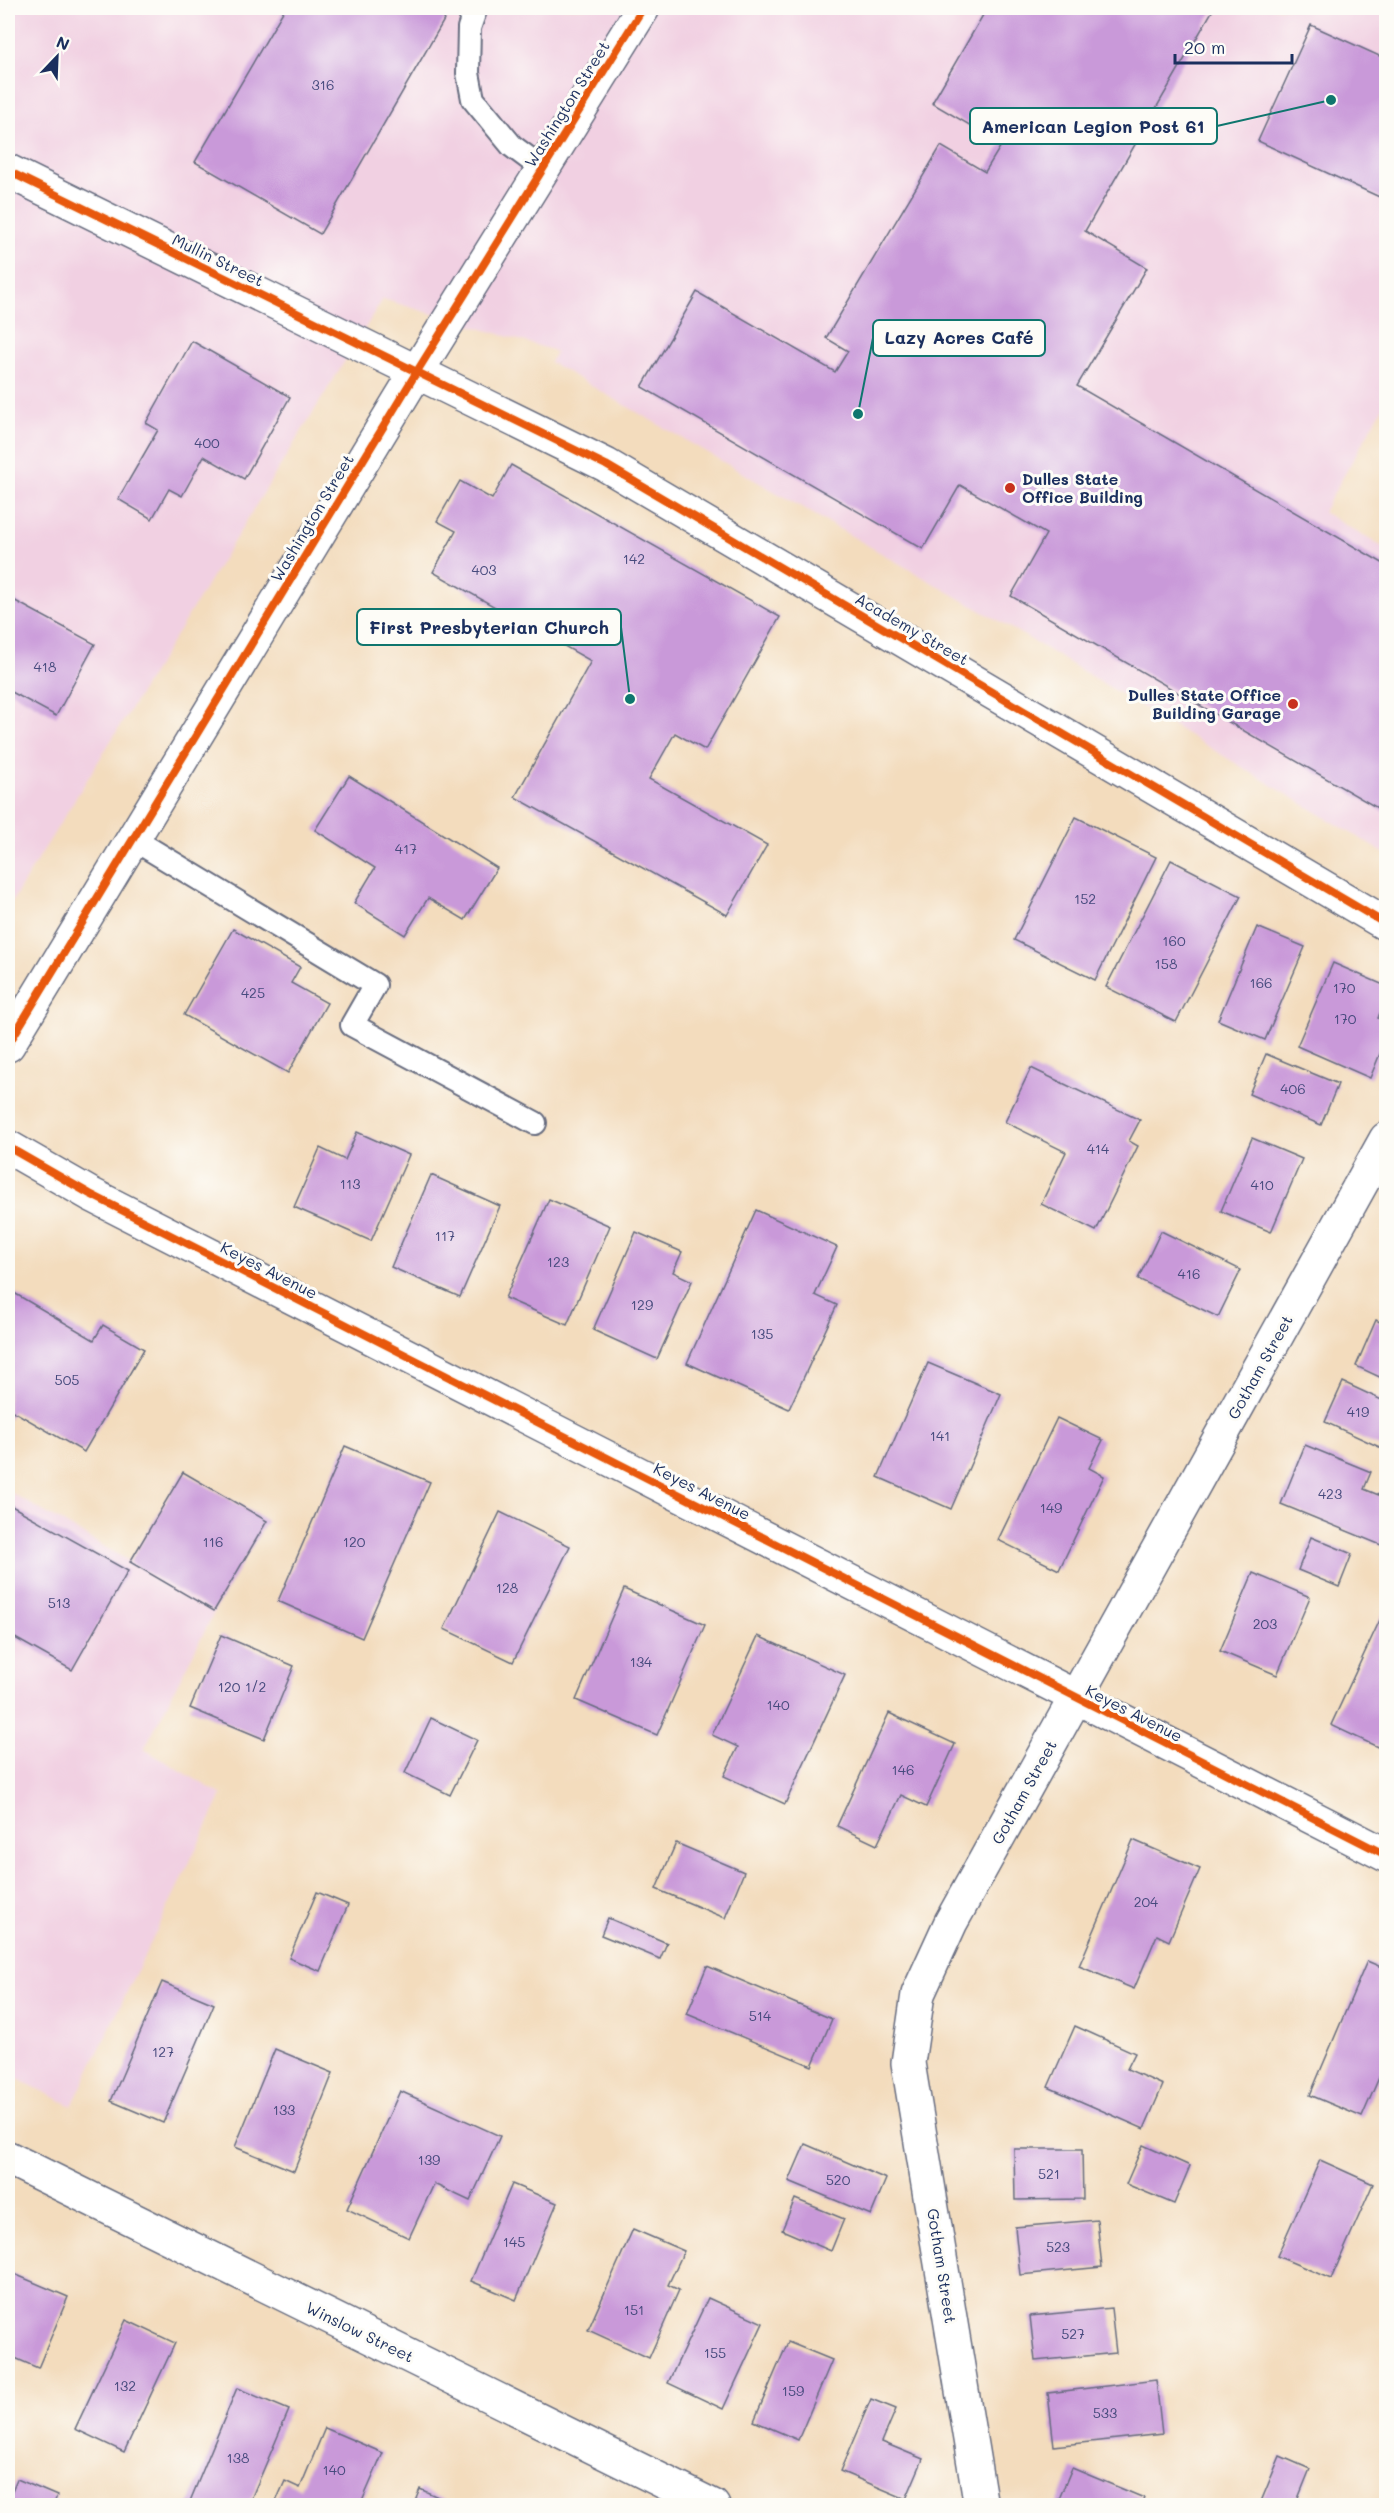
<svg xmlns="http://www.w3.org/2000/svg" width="1394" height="2513" font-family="Mali,sans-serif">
	<rect width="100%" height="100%" fill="#fdfcf7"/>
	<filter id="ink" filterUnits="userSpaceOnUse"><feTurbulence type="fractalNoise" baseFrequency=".0167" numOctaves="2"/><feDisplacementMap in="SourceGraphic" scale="12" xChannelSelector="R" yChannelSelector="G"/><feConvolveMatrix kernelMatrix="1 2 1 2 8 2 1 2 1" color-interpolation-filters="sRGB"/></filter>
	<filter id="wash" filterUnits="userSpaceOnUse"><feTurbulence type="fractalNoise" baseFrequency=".008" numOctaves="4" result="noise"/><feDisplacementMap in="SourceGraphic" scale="24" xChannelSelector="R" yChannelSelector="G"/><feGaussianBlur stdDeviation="1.35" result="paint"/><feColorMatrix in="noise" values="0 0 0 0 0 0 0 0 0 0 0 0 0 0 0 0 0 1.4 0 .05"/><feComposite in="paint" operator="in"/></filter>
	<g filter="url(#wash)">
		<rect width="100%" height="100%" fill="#f3dcbd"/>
		<g fill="#f1d0e2">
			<path d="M8,8H1386V402L1323,512L1386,549V854L1023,635L550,362L556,353L552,350L383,299L8,908Z"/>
			<path d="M8,1491L215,1611L144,1749L222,1795L72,2106L8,2074Z"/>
		</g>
		<g id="blocks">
			<g fill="#c999d9">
				<path d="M285,8H451L320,234L195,162Z"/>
				<path d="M987,8H1214L1085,231L1147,268L1077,386L1386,565V813L1011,596L1046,534L960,485L923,549L642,387L697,292L835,372L848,351L826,338L941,146L985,172L1002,144L932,103Z"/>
				<path d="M1311,25L1386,59V200L1258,141Z"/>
				<path d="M192,341L290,397L244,479L204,456L182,496L169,489L152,519L118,499L158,430L146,423Z"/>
				<path d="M511,465L780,617L705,750L675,733L649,779L767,845L727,915L515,797L591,661L433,572L456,531L437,521L460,481L492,499Z"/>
				<path d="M8,597L95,644L56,716L8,690Z"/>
				<path d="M349,776L497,868L465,920L428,898L405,935L354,903L375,868L315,830Z"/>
				<path d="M1076,817L1156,857L1095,980L1014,940Z"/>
				<path d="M1171,860L1241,896L1176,1022L1106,987Z"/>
				<path d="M1257,927L1305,947L1265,1040L1218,1020Z"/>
				<path d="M233,929L300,967L291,983L327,1003L288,1073L184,1015Z"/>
				<path d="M1333,963L1386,986V998L1378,1018L1386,1021V1039L1370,1078L1297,1046Z"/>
				<path d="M1266,1054L1338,1084L1321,1125L1249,1094Z"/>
				<path d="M1031,1068L1140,1120L1129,1141L1138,1146L1096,1231L1041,1204L1066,1152L1005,1122Z"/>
				<path d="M357,1132L409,1155L371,1241L294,1207L320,1148L345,1160Z"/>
				<path d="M1252,1138L1302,1159L1271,1232L1221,1211Z"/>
				<path d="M431,1175L500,1206L460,1297L391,1267Z"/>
				<path d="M549,1199L610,1226L567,1325L505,1298Z"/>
				<path d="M756,1210L837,1247L815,1295L837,1305L789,1409L687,1363Z"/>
				<path d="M1161,1231L1241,1270L1218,1317L1138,1279Z"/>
				<path d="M636,1232L682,1252L673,1272L692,1281L657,1359L593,1330Z"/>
				<path d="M9,1290L94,1340L103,1325L144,1349L84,1452L13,1411L8,1420Z"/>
				<path d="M1376,1320L1386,1325V1380L1356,1366Z"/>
				<path d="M928,1363L1001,1394L951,1509L878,1477Z"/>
				<path d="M1343,1382L1386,1402V1450L1325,1422Z"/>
				<path d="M1057,1418L1103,1440L1089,1468L1104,1476L1059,1570L998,1540Z"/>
				<path d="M1305,1445L1371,1472L1364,1489L1386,1498V1532L1381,1545L1281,1504Z"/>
				<path d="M345,1446L430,1482L362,1638L278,1601Z"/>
				<path d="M183,1472L267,1521L214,1611L130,1562Z"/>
				<path d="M8,1504L128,1571L72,1670L8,1634Z"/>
				<path d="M500,1512L570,1546L513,1662L444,1629Z"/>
				<path d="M1311,1537L1352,1554L1339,1587L1298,1570Z"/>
				<path d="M1253,1573L1310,1597L1277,1675L1220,1651Z"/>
				<path d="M624,1589L705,1625L657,1735L576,1700Z"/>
				<path d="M1386,1607V1751L1331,1725Z"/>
				<path d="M221,1635L294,1666L264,1739L190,1708Z"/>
				<path d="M758,1636L845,1675L785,1804L724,1776L738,1747L712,1735Z"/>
				<path d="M889,1713L955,1744L926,1807L901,1795L877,1845L837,1826Z"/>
				<path d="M431,1718L477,1740L450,1795L405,1773Z"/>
				<path d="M1133,1840L1200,1869L1169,1941L1157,1935L1134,1989L1079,1966Z"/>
				<path d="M676,1843L744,1872L725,1918L656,1889Z"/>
				<path d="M317,1892L348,1905L320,1971L289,1958Z"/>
				<path d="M608,1918L667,1943L660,1959L601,1935Z"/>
				<path d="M1367,1961L1386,1969V2067L1384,2066L1362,2117L1310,2095Z"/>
				<path d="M707,1966L832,2019L812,2066L687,2014Z"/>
				<path d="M162,1982L214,2004L163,2123L111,2101Z"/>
				<path d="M1075,2026L1135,2053L1127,2069L1163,2085L1144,2129L1048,2087Z"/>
				<path d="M275,2049L333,2073L294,2171L235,2147Z"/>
				<path d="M400,2091L500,2136L470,2201L434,2184L409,2238L347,2209Z"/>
				<path d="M805,2144L886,2179L871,2215L789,2181Z"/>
				<path d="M1143,2145L1190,2166L1174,2204L1126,2184Z"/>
				<path d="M1014,2149H1082L1083,2199L1015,2200Z"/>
				<path d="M1320,2160L1373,2184L1331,2279L1277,2256Z"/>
				<path d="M512,2184L557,2203L516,2300L471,2281Z"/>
				<path d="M795,2199L844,2219L831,2251L782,2230Z"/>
				<path d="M1097,2220L1102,2267L1020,2275L1015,2227Z"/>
				<path d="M633,2229L684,2251L668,2285L679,2290L649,2358L588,2330Z"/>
				<path d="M12,2273L68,2297L38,2368L15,2358L8,2375V2284Z"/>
				<path d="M708,2298L763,2323L723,2409L668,2383Z"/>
				<path d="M1111,2308L1116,2353L1035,2361L1030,2316Z"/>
				<path d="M126,2320L175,2343L124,2452L75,2429Z"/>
				<path d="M788,2342L832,2360L798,2440L754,2421Z"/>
				<path d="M1156,2380L1162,2434L1054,2446L1048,2393Z"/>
				<path d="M237,2388L289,2410L248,2506H188Z"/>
				<path d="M871,2399L896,2409L882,2442L923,2459L906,2499L840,2471Z"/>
				<path d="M325,2428L383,2453L360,2506H274L285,2481L300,2488Z"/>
				<path d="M1280,2456L1310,2469L1295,2506H1264L1260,2504Z"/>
				<path d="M1072,2468L1144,2498L1141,2506H1056Z"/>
				<path d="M17,2479L57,2496L53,2506H8V2500Z"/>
				<path d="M420,2489L458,2506H413Z"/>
			</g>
		</g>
	</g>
	<g filter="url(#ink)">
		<use href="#blocks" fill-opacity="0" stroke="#676c7f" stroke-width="1.5"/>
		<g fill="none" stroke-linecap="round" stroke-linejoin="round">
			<defs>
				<g id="service">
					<path d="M476,8L469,28L468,73L473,99L512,146L543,169"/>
					<path d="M133,839L375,985L352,1025L535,1123"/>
				</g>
				<g id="minor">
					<path d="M8,171L606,465L1386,924"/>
					<path d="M8,1147L90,1194L1386,1855"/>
					<path d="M981,2506L908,2063L918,1994L951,1922L1386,1139"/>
				</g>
				<path id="tertiary" d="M8,2158L713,2506"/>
				<path id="primary" d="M8,1045L416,373L643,8"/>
			</defs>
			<use href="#service" stroke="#676c7f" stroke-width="26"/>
			<use href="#minor" stroke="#676c7f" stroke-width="36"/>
			<use href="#tertiary" stroke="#676c7f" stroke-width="36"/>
			<use href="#primary" stroke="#676c7f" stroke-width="36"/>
			<use href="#service" stroke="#fff" stroke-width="22"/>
			<use href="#minor" stroke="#fff" stroke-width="33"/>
			<use href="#tertiary" stroke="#fff" stroke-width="33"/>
			<use href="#primary" stroke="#fff" stroke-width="33"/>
			<defs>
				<g id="cycleway">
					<path d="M8,171L606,465L1386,924"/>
					<path d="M8,1045L416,373L643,8"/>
					<path d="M8,1147L90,1194L1386,1855"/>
				</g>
			</defs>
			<use href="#cycleway" stroke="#fdfcf7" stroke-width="11"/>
			<use href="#cycleway" stroke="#e8590c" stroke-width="8"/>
		</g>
	</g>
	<g fill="#c8321e" stroke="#fdfcf7" stroke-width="2">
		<circle cx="1010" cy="488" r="6"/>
		<circle cx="1293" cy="704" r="6"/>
	</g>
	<g text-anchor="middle" stroke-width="6" stroke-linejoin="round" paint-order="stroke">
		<g font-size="14" fill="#464a7d">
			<text x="323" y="90">316</text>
			<text x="207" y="448">400</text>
			<text x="634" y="564">142</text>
			<text x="484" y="575">403</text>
			<text x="45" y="672">418</text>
			<text x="406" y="854">417</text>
			<text x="1085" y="904">152</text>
			<text x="1174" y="946">160</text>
			<text x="1166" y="969">158</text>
			<text x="1261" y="988">166</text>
			<text x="1344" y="993">170</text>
			<text x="253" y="998">425</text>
			<text x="1345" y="1024">170</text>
			<text x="1293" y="1094">406</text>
			<text x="1098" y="1154">414</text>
			<text x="350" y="1189">113</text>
			<text x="1262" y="1190">410</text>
			<text x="445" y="1241">117</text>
			<text x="558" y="1267">123</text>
			<text x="1189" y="1279">416</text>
			<text x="642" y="1310">129</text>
			<text x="762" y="1339">135</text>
			<text x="67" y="1385">505</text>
			<text x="1358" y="1417">419</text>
			<text x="940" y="1441">141</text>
			<text x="1330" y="1499">423</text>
			<text x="1051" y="1513">149</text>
			<text x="213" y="1547">116</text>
			<text x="354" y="1547">120</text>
			<text x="507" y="1593">128</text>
			<text x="59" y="1608">513</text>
			<text x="1265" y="1629">203</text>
			<text x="641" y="1667">134</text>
			<text x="242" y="1692">120 1/2</text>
			<text x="778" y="1710">140</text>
			<text x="903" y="1775">146</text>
			<text x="1146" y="1907">204</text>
			<text x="760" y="2021">514</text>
			<text x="163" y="2057">127</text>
			<text x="284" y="2115">133</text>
			<text x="429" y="2165">139</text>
			<text x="1049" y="2179">521</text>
			<text x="838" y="2185">520</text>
			<text x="514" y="2247">145</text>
			<text x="1058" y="2252">523</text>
			<text x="634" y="2315">151</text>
			<text x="1073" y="2339">527</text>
			<text x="715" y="2358">155</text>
			<text x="125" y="2391">132</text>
			<text x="793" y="2396">159</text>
			<text x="1105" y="2418">533</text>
			<text x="238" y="2463">138</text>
			<text x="334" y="2475">140</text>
		</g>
		<g font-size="16" fill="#1b2f5e" stroke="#fdfcf7">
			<text transform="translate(567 104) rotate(-58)" y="6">Washington Street</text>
			<text transform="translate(218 260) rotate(26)" y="6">Mullin Street</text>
			<text transform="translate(312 518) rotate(-59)" y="6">Washington Street</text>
			<text transform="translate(912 629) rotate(30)" y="6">Academy Street</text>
			<text transform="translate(269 1270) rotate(27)" y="6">Keyes Avenue</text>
			<text transform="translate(1260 1367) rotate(-61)" y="6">Gotham Street</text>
			<text transform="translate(702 1491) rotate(27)" y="6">Keyes Avenue</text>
			<text transform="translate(1134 1713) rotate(27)" y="6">Keyes Avenue</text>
			<text transform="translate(1024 1792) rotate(-61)" y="6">Gotham Street</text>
			<text transform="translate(942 2266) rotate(81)" y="6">Gotham Street</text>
			<text transform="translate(360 2332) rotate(26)" y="6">Winslow Street</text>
		</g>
		<g font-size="16" font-weight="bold" fill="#1b2f5e" stroke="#fdfcf7" text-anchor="start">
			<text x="1022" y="485">Dulles State<tspan x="1022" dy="18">Office Building</tspan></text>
			<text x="1281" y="701" text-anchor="end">Dulles State Office<tspan x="1281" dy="18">Building Garage</tspan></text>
		</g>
	</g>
	<path fill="none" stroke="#0f766e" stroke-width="2" d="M1331 100L1217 126M858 414L873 338M630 699L621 627"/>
	<g fill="#0f766e" stroke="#fdfcf7" stroke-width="2">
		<circle cx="1331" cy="100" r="6"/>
		<circle cx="858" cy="414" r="6"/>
		<circle cx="630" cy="699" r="6"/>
	</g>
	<g fill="#fdfcf7" stroke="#0f766e" stroke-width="2">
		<rect x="970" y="108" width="247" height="36" rx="6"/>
		<rect x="873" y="320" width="172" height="36" rx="6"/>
		<rect x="357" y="609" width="264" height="36" rx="6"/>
	</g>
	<g font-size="18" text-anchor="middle" font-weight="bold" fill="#1b2f5e">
		<text x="1093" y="133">American Legion Post 61</text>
		<text x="959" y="344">Lazy Acres Café</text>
		<text x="489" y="634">First Presbyterian Church</text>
	</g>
	<rect width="1394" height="2513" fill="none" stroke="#fdfcf7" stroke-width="30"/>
	<g transform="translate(57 57) rotate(23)" stroke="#fdfcf7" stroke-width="4.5" paint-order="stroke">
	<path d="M0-4.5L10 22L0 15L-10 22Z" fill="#1b2f5e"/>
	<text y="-9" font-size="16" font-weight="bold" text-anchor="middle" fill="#1b2f5e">N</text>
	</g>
	<path d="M1175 54v9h117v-9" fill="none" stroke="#1b2f5e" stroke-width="3"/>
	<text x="1184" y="54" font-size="18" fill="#1b2f5e" stroke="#fdfcf7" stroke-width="4.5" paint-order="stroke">20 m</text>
</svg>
